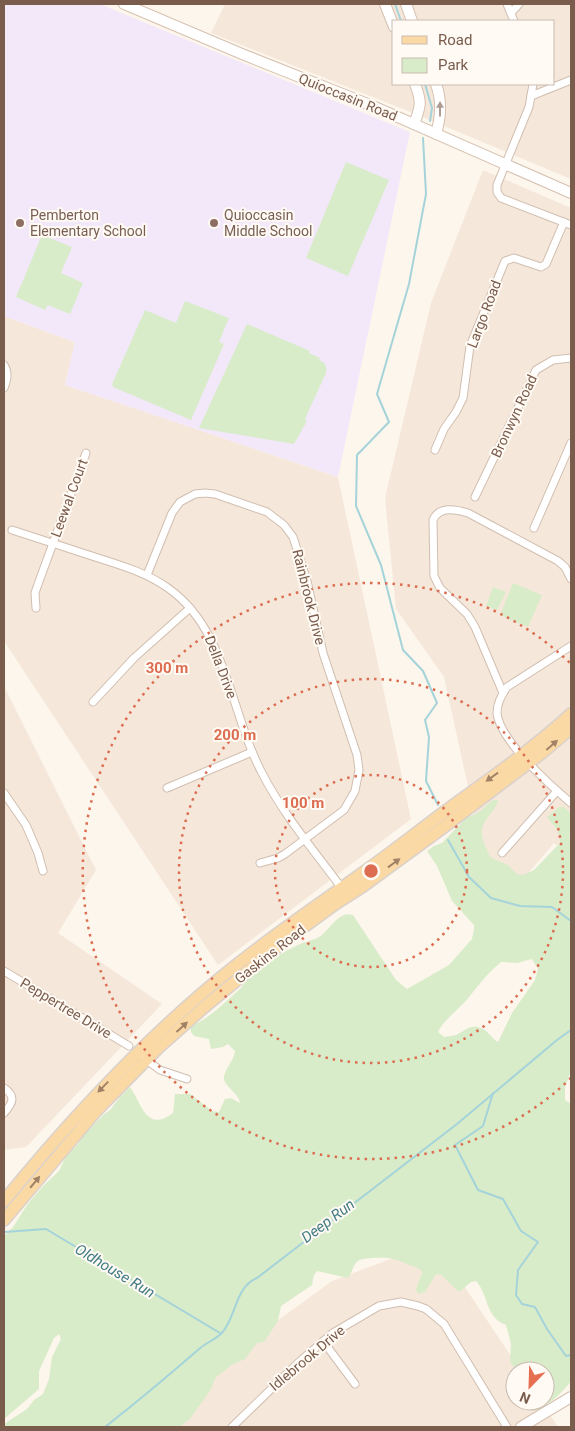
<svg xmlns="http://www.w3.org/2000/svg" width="575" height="1431" font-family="Roboto,sans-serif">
	<rect width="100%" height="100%" fill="#fdf6ec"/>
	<g fill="#f5e8da" fill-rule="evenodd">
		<path d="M225,4H571V179L413,113L211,33ZM394,21H554V84H394Z"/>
		<path d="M483,170L571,208V859L554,843L514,890L486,869L444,677L396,609L385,498L431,303Z"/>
		<path d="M4,316L75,342L65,385L338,477L411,819L218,965L4,641Z"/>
		<path d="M4,686L96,870L58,933L162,1004L26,1147L4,1150Z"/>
		<path d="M393,1258L452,1268L521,1371H515V1401H541L558,1427H163L229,1356L332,1281Z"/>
	</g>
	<path fill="#f3e8fa" d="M4,4H100L410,132L338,477L65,385L75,342L4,316Z"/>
	<g fill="#d8ecc9" fill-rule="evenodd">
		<path d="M346,162L389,180L348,276L306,258Z"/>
		<path d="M42,235L72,247L61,273L83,283L70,314L48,305L45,310L16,297Z"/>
		<path d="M185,301L229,318L219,342L224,344L191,420L113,387L112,384L145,310L176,323Z"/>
		<path d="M247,324L310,351L309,353L320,358L319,360C326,363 327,366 326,373L305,419L307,421L294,444L199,428Z"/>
		<path d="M513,583L542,595L528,627L500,615Z"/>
		<path d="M493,587L506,592L497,610L486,606Z"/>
		<path d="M493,800H498C497,806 494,809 491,813C476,831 482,838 490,857L508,865L517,874L523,875L534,870L560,843C561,832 554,826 547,817L559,807H564L571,814V827L569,838L571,842V1071L565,1087V1100L571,1104V1381C563,1392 549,1405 536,1411L532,1401H545V1371H516L510,1361L511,1344L506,1325C484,1316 490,1297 476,1281L471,1282L459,1292L441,1275L436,1274L425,1292L418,1294L416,1289L422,1273L420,1269C411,1266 402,1261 393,1259C387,1257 363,1257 358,1261C354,1263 352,1273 348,1278L317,1271L314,1275L312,1285L281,1306L278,1321L264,1342L257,1343L245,1359L233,1364L216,1377L210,1391L189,1420L179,1427H4V1424L27,1409L34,1400L43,1394L49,1379L52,1357L61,1339L59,1334L54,1338L39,1371V1389L4,1419V1236L13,1227L27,1205L43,1186L59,1171L66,1156L78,1144L82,1137L103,1115L110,1110L120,1097L130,1087C142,1104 146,1133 173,1113L175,1094H190L212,1111L219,1112L225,1099L231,1098L240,1103C239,1093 222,1085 224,1077C225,1068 234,1061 235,1051L228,1044L223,1047L211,1049L209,1039L194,1036L191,1032L190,1026C210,1019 226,1001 242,987C249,973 279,954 294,947C302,942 314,941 322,935C331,927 340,911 353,915L396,980L407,989L449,965L472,939L474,929V925L452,901L437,866L427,851L434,846L442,843L466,818L479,812ZM532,959L538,969L535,980L512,1013L498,1042C492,1039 489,1032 483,1029C471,1023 465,1031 456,1035C453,1036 447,1036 444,1037L438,1032C444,1020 455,1012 464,1003C476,989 486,974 501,962L517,963Z"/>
	</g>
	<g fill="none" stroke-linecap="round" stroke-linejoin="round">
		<g stroke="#a5d3da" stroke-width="2">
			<path d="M395,4L401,21"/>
			<path d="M425,84L432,108L430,121"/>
			<path d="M423,138L426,194L409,284L377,394L389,422L357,455L356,506L381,565L403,650L423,671L437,703L425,720L429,737L426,781L438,805"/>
			<path d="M448,840L469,877L491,898L520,906L552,907L571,921"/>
			<path d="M493,1093L483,1126L455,1145L478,1190L503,1199L521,1231L538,1242L518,1270L516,1295L522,1304L535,1307L547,1329L566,1356L571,1355"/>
			<path d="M4,1232L46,1229L220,1333"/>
			<path d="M105,1427C137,1402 168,1376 199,1349C206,1343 214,1340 221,1334C237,1317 234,1288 257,1278L457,1124L557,1040L571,1030"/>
		</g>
		<defs>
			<g id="street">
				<path d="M507,4L514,21"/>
				<path d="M511,13L519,4"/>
				<path d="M533,84L529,107L497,185V192L501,198L571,225"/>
				<path d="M531,96L571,80"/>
				<path d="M4,365C9,373 7,380 4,388"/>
				<path d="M435,450L444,429L456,412L463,398L470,346L505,261L514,258L541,267L546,264L564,222"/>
				<path d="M475,497L536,370L553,360L571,358"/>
				<path d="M534,528L571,443"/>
				<path d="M12,530C39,539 67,548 95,557C120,565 145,572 168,588C227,629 230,713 262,773C284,816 316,853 344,891"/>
				<path d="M147,575L172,513L180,502L195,494L205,493L215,494L267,512L284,525L293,537L307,581L323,653L357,755L359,770L355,791L344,810L285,854L278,858L260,863"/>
				<path d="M36,608L35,593L37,587L86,453"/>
				<path d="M571,646L507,687C502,694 497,704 497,713C500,741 550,785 571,803"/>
				<path d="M503,693L475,627L467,614L440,588L434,576L433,520C439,506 455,509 468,513L558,561L565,567L571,579"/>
				<path d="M93,702L134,658L190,608"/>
				<path d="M167,788L252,752"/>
				<path d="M4,793L26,825L38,853L43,871"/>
				<path d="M502,853L557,791"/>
				<path d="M4,971L129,1046"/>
				<path d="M144,1058L160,1070L187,1079"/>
				<path d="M4,1088C16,1096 13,1103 4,1113"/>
				<path d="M323,1341L355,1384"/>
				<path d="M232,1427L298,1363L333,1333L379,1306L401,1302L418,1306L426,1309L444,1324L507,1427"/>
			</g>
			<g id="secondary">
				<path d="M124,4L242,54L375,107L571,193"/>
				<path d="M385,4L394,27"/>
				<path d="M406,4L412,21"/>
				<path d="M436,84C442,101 441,116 436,134"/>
				<path d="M414,124C421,106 422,102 415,84"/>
				<path d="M521,1427L571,1397"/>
			</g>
			<g id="primary">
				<path d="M4,1201C75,1114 151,1032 239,963C282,929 327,899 371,867C400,846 429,823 458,802C497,774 536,746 571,714"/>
				<path d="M4,1220L96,1111L158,1048L203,1008L287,939L335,904L363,886L441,829L543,752L571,728"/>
			</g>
		</defs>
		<use href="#street" stroke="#d1beb0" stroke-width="9"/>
		<use href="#secondary" stroke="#d6c0b0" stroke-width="12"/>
		<use href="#primary" stroke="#dad1cd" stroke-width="14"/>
		<use href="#street" stroke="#fff" stroke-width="7"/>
		<use href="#secondary" stroke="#fff" stroke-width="10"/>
		<use href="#primary" stroke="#fbd9a5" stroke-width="11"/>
	</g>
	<defs><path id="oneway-solid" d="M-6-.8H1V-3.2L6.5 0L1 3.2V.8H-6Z" transform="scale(1.25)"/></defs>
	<use fill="#af9d94" href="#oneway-solid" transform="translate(440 109) rotate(-90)"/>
	<g fill="#a18267">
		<use href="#oneway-solid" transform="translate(552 745) rotate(-41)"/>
		<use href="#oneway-solid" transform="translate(492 777) rotate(144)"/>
		<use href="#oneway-solid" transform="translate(394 863) rotate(-36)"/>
		<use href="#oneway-solid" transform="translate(182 1027) rotate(-42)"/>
		<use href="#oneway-solid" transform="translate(103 1087) rotate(134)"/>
		<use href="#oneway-solid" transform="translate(35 1182) rotate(-50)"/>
	</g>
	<g fill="none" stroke="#dc6d51" stroke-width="2.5" stroke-dasharray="2.5 5">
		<circle cx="371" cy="871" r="96"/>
		<circle cx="371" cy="871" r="192"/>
		<path d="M571 1078A288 288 0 1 1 571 664"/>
	</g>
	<g fill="#8d6e63" stroke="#fffaf3" stroke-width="2">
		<circle cx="20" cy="223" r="5"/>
		<circle cx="214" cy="223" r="5"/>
	</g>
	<g text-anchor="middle" stroke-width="4" stroke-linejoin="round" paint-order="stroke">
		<g font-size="14" fill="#7a5c4d" stroke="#fffaf3">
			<text transform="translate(348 97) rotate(22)" y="5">Quioccasin Road</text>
			<text transform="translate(484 314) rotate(-69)" y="5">Largo Road</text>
			<text transform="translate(514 416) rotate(-65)" y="5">Bronwyn Road</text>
			<text transform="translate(69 498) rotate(-70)" y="5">Leewal Court</text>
			<text transform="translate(309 597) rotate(76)" y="5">Rainbrook Drive</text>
			<text transform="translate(221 667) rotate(69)" y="5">Della Drive</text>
			<text transform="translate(270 954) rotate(-38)" y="5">Gaskins Road</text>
			<text transform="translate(66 1008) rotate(31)" y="5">Peppertree Drive</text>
			<text transform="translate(307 1358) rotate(-40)" y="5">Idlebrook Drive</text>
		</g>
		<g font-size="14" fill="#785e54" stroke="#fffaf3" text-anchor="start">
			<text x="30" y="220">Pemberton<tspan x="30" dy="16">Elementary School</tspan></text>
			<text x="224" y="220">Quioccasin<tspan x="224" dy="16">Middle School</tspan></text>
		</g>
		<g font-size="15" font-style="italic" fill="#437c86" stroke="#fffaf3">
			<text transform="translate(328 1221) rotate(-37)" y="5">Deep Run</text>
			<text transform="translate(115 1271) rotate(31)" y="5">Oldhouse Run</text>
		</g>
	</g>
	<circle cx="371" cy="871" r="8" fill="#dc6d51" stroke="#fffaf3" stroke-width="2.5"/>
	<g font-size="15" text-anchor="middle" font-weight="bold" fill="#dc6d51" stroke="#fffaf3" stroke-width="4" stroke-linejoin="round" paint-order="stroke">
		<text x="167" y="673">300 m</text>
		<text x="235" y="740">200 m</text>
		<text x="303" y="808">100 m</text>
	</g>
	<rect width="575" height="1431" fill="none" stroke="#7a5c4d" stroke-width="10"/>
	<rect x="392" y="20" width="162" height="65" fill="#fffaf3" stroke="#cabbb1"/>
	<rect x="402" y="36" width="25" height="8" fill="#fbd9a5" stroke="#cabbb1"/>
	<text x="438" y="45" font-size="15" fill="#7a5c4d">Road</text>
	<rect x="402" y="58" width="25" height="15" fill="#d8ecc9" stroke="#cabbb1"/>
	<text x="438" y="70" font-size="15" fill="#7a5c4d">Park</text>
	<g transform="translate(530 1386) rotate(203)"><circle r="24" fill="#fffaf3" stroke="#cabbb1"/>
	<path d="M0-4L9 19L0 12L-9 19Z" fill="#e76f51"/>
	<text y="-8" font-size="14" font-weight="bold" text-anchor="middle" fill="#7a5c4d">N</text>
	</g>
</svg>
